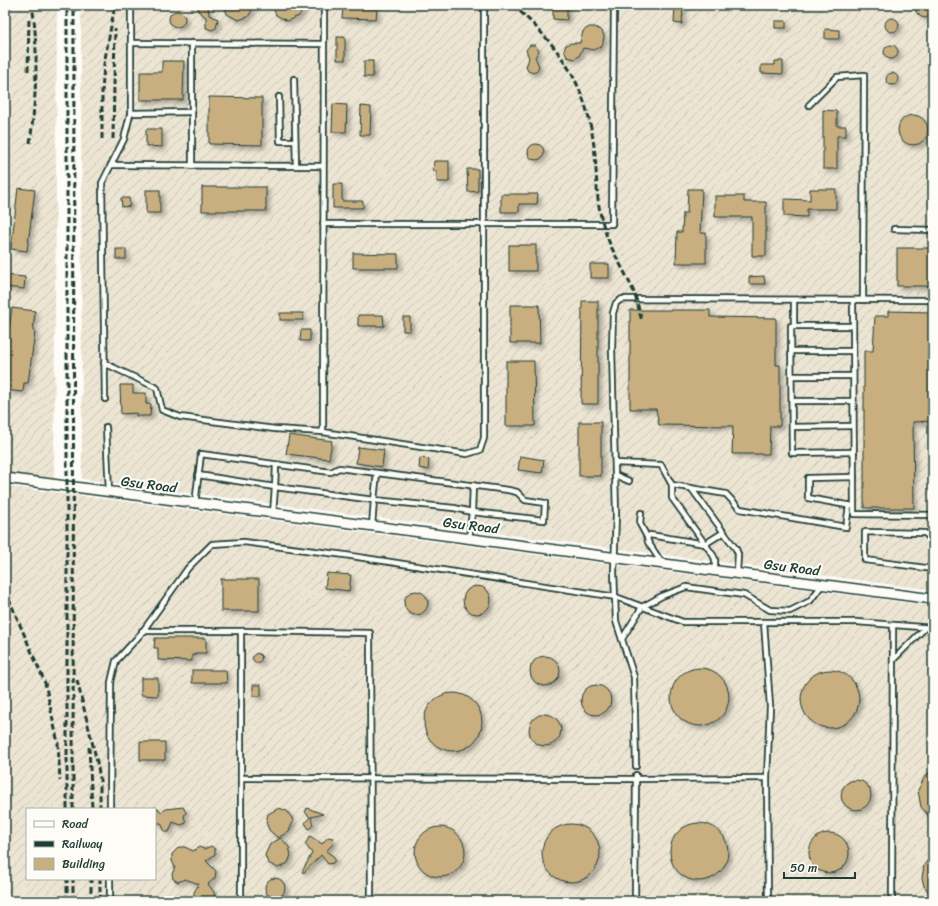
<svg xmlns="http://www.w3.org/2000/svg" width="938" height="906" font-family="Sriracha,sans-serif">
	<defs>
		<pattern id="industrial-furrows" width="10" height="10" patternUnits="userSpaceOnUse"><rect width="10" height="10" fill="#ede5d3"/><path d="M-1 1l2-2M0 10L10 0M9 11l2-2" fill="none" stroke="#cbc5b6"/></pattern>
		<filter id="shadow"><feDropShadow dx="3.5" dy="3.5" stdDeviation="2" flood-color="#0004"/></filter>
	</defs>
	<rect width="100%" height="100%" fill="#fdfcf7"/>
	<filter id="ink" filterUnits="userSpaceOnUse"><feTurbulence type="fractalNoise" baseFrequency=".025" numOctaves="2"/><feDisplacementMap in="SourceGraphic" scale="8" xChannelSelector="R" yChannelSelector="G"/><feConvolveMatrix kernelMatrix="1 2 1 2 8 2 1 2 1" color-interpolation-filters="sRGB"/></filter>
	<g filter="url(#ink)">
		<g fill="url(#industrial-furrows)" fill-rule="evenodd">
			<path d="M5,5H57L54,480L5,473Z"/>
			<path d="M81,5H933V590L82,479Z"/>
			<path d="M5,486L933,606V901H5ZM27,809H155V879H27Z"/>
		</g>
		<g fill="#c9af80" stroke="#1f3d34" filter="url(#shadow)">
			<path d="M198,5H208L209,15L218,19L216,28L212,30L206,28V17L198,11Z"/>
			<path d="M224,5H253L251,12L248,17L238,20L227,14Z"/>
			<path d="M272,5H305L299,16L287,21L276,15Z"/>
			<path d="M553,5H567V20L553,19Z"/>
			<path d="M675,5H683L682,24L674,23Z"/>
			<path d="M916,5H932V13L926,18L921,17L916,12Z"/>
			<path d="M343,7L377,8L376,19L342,18Z"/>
			<circle cx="177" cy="19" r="8"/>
			<circle cx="892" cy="25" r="7"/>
			<rect x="775" y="21" width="11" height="7"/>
			<path d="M595,27L602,31L604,36L603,43L601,47L594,50L583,48L579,56L575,59L567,57L564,50L566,45L571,43H580L583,31L589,27Z"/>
			<path d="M825,29L839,30V39H825Z"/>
			<rect x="337" y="37" width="8" height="23"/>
			<path d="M530,45H535L539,51L535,57L539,66L537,71L533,73L528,71L526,67L529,58L526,50Z"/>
			<circle cx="891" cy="52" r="7"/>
			<path d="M162,61H184L183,100H140V72H162Z"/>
			<rect x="364" y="61" width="9" height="16"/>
			<path d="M775,61H783V74L761,73V65H775Z"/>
			<circle cx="892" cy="79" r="6"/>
			<path d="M209,97L262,98V145L209,144Z"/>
			<path d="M333,104L347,105L346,132H332Z"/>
			<path d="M361,106L371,107L370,135H360Z"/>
			<path d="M823,110L837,111V126H846V136H837V169H823Z"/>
			<circle cx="913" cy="130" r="15"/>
			<path d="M146,129H162V147L146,146Z"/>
			<circle cx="536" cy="152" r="8"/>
			<path d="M434,161H449V182H437V171H433Z"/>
			<path d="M467,169H478V191L468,192Z"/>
			<path d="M333,184H342V201H363V208H333Z"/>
			<rect x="202" y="187" width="64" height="24"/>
			<path d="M18,188L35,190L27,251L11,249Z"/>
			<path d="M688,189H702L700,233H706V263H676L677,232H682L683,213H687Z"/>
			<path d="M810,189H836V209H807V217L784,216V199L810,200Z"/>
			<rect x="146" y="190" width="14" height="23"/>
			<path d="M501,194H538L537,204H519V212H501Z"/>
			<path d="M715,196H744V202H766V256H752V217H715Z"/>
			<path d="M121,198H129L130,206L122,207Z"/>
			<rect x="509" y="245" width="27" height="26"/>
			<rect x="897" y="248" width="36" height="38"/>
			<rect x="116" y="249" width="10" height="10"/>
			<path d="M353,253L398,254V268H353Z"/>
			<rect x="590" y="264" width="19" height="14"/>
			<path d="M5,275L25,277L24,289L5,287Z"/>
			<path d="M764,276L765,284H749V277Z"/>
			<path d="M582,301H598V404H581Z"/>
			<path d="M510,305H539L540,343H510Z"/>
			<path d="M12,308L35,311L33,331L35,332L28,383H24L23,392L5,390V336H8Z"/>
			<path d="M630,310H710V317L776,318V365H780V426H770L769,454H732L733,426L659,425L656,409H630Z"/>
			<path d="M888,311L932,312V421L913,422L914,508H864V351H873L875,316H888Z"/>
			<rect x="280" y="313" width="23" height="7"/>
			<path d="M358,315H383L384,326H358Z"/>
			<rect x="403" y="317" width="7" height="14"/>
			<path d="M301,330H310V341H300Z"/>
			<path d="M506,361H534L535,426H506Z"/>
			<path d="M120,385H133V393H146V404H151L150,416H136L137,413L121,414Z"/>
			<rect x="579" y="422" width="22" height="54"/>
			<path d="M289,435L332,441L329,459L286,454Z"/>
			<path d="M358,447L384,450L382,467L356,463Z"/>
			<path d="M520,456L544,460L542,473L518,470Z"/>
			<path d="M420,458L429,459L428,470L419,468Z"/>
			<path d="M327,573L351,575L349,591L325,588Z"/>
			<rect x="221" y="579" width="38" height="32"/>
			<circle cx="477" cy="600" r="14"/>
			<circle cx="416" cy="603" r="12"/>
			<path d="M155,638H206V653H195V655H192V661L158,660V648H154Z"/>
			<circle cx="257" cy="658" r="4.5"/>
			<circle cx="545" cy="671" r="15"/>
			<circle cx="700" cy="697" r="29"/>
			<circle cx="830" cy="699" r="29"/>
			<path d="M192,670H226L227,683H192Z"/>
			<path d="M141,678H158V696L141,695Z"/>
			<circle cx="596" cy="700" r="15"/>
			<rect x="253" y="685" width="8" height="11"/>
			<circle cx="453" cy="722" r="29"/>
			<circle cx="545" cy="730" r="16"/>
			<rect x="140" y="742" width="25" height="18"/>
			<path d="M933,770V821L921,807L918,790L925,776Z"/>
			<circle cx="856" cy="795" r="15"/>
			<path d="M155,807L162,812L166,809L183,807L186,812L184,816L186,823L181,825L173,822L169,832H165L161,823H155Z"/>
			<path d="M279,808L287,811L292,818L293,822L289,831L278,838L269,830L266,822L268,814Z"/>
			<path d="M307,808L323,814L311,817L313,825L309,829L305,823L310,817L305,812Z"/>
			<circle cx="699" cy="852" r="29"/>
			<circle cx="571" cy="853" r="29"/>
			<circle cx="440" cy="852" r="25"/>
			<circle cx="829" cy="853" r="20"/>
			<path d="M310,836L322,844L328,837L333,838L334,843L326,851L333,856L335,860L333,863L328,864L321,855L304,873L302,872L312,853L305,844Z"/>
			<path d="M281,838L289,847L291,855L288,863L278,868L268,863L265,855L270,844Z"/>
			<path d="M179,847H185L193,851L199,847L204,849L211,846L215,849V854L206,861L216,871L215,878L208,884L214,892L215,901H194V892L199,884L185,879L178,882L173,879L172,874L175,867L172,861V854Z"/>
			<path d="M933,853V897L924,886L922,878L924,865Z"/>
			<circle cx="275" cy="888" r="10"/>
		</g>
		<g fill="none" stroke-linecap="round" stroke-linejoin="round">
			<defs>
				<g id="service">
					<path d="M131,43L324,44"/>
					<path d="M294,79L296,166"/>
					<path d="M279,97L280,141H295"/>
					<path d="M809,105L837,77L864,75L863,300"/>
					<path d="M130,113L192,112"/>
					<path d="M111,165L323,166"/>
					<path d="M192,166V43"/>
					<path d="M323,224H612L614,5"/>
					<path d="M894,229L933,230"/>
					<path d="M794,300V326"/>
					<path d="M853,300L854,514L933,515"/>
					<path d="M853,326H791L792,453L854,452"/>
					<path d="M791,351H853"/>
					<path d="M104,363L157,388L162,410L180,417L275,429L323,432L467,454L480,450L484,438V5"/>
					<path d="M792,376H853"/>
					<path d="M105,399L102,183L124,139L131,111V5"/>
					<path d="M792,401H853"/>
					<path d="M106,427L109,492"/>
					<path d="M792,427L853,426"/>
					<path d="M323,432L324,5"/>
					<path d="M615,463L661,465L672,485L726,494L740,509L846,527L849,505"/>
					<path d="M276,465L275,487L374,500L372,526"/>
					<path d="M377,473L374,500L454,508L472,512L473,485"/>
					<path d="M198,475L275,487L273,514"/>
					<path d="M615,475L629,481"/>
					<path d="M672,485V498L713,555L715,559V571"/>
					<path d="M691,488L736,549L738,554L737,574"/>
					<path d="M195,504L201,454L331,472L339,468L508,490L517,492L525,500L545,503L544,520L472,512L469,539"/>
					<path d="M852,506L808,498V478L854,477"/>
					<path d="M641,513L640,524L647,537"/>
					<path d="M933,541L925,533L865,532V560L933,569"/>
					<path d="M661,562L648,542L647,537L650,535L705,544L724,532"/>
					<path d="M764,622L770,706L767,778L768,901"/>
					<path d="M142,631H241V901"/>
					<path d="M241,631L370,633L371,901"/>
					<path d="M622,639L642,607L662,596L686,587L744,595L770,610L790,611L810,601L822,585"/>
					<path d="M893,660L925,628"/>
					<path d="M636,766L634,677L616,621L614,572L616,514L612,349L613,313L616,303L622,299L933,300"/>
					<path d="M241,778L636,779L767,778"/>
					<path d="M110,809L111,682L116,661L140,635L188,568L212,544L244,542L345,555L616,597L683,622H857L933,628"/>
					<path d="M110,901V879"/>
					<path d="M635,901L636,775"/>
					<path d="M892,901L893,625"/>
				</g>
				<path id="minor" d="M5,478L933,599"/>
			</defs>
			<use href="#service" stroke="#1f3d34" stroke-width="8"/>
			<use href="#minor" stroke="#1f3d34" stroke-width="12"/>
			<use href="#service" stroke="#fdfcf7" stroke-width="4.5"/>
			<use href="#minor" stroke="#fdfcf7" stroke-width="9"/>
			<g stroke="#1f3d34" stroke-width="3" stroke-dasharray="6 3" stroke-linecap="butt">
				<path d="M513,5C563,50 588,86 595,155C597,178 596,201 603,224C609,248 623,267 633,290C637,300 639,311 642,321"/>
				<path d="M28,71L29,17"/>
				<path d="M102,139V92L104,64L115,5"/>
				<path d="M113,139L115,29"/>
				<path d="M30,143C36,99 39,48 32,5"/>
				<path d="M5,590L45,683L58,743L60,780"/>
				<path d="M77,680L97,762L100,779V809"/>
				<path d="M89,747L92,809"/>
				<path d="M67,809V5"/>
				<path d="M73,809L74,5"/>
				<path d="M67,901V879"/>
				<path d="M73,901V879"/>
				<path d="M91,901V879"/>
				<path d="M100,901V879"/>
			</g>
		</g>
	</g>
	<g text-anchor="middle" stroke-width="4" stroke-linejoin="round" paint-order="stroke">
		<g font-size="14" fill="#1f3d34" stroke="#fdfcf7">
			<text transform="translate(149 484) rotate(7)" y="5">Gsu Road</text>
			<text transform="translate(471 525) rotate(7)" y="5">Gsu Road</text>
			<text transform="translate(792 567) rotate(7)" y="5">Gsu Road</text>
		</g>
	</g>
	<rect width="938" height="906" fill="none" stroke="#fdfcf7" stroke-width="20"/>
	<rect x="10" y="10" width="918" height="886" fill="none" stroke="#1f3d34" stroke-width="1.5" filter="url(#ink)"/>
	<rect x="26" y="808" width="130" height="72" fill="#fdfcf7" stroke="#a4b0a9"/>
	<rect x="34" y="821" width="20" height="6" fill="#fdfcf7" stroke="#a4b0a9"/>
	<text x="62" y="828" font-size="12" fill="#1f3d34">Road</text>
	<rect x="34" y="841" width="20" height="6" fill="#1f3d34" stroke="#a4b0a9"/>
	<text x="62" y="848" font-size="12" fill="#1f3d34">Railway</text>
	<rect x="34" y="858" width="20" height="12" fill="#c9af80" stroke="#a4b0a9"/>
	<text x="62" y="868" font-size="12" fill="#1f3d34">Building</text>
	<path d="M784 872v6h71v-6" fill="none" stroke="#1f3d34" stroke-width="2"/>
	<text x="790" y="872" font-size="12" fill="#1f3d34" stroke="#fdfcf7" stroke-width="3" paint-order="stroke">50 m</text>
</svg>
